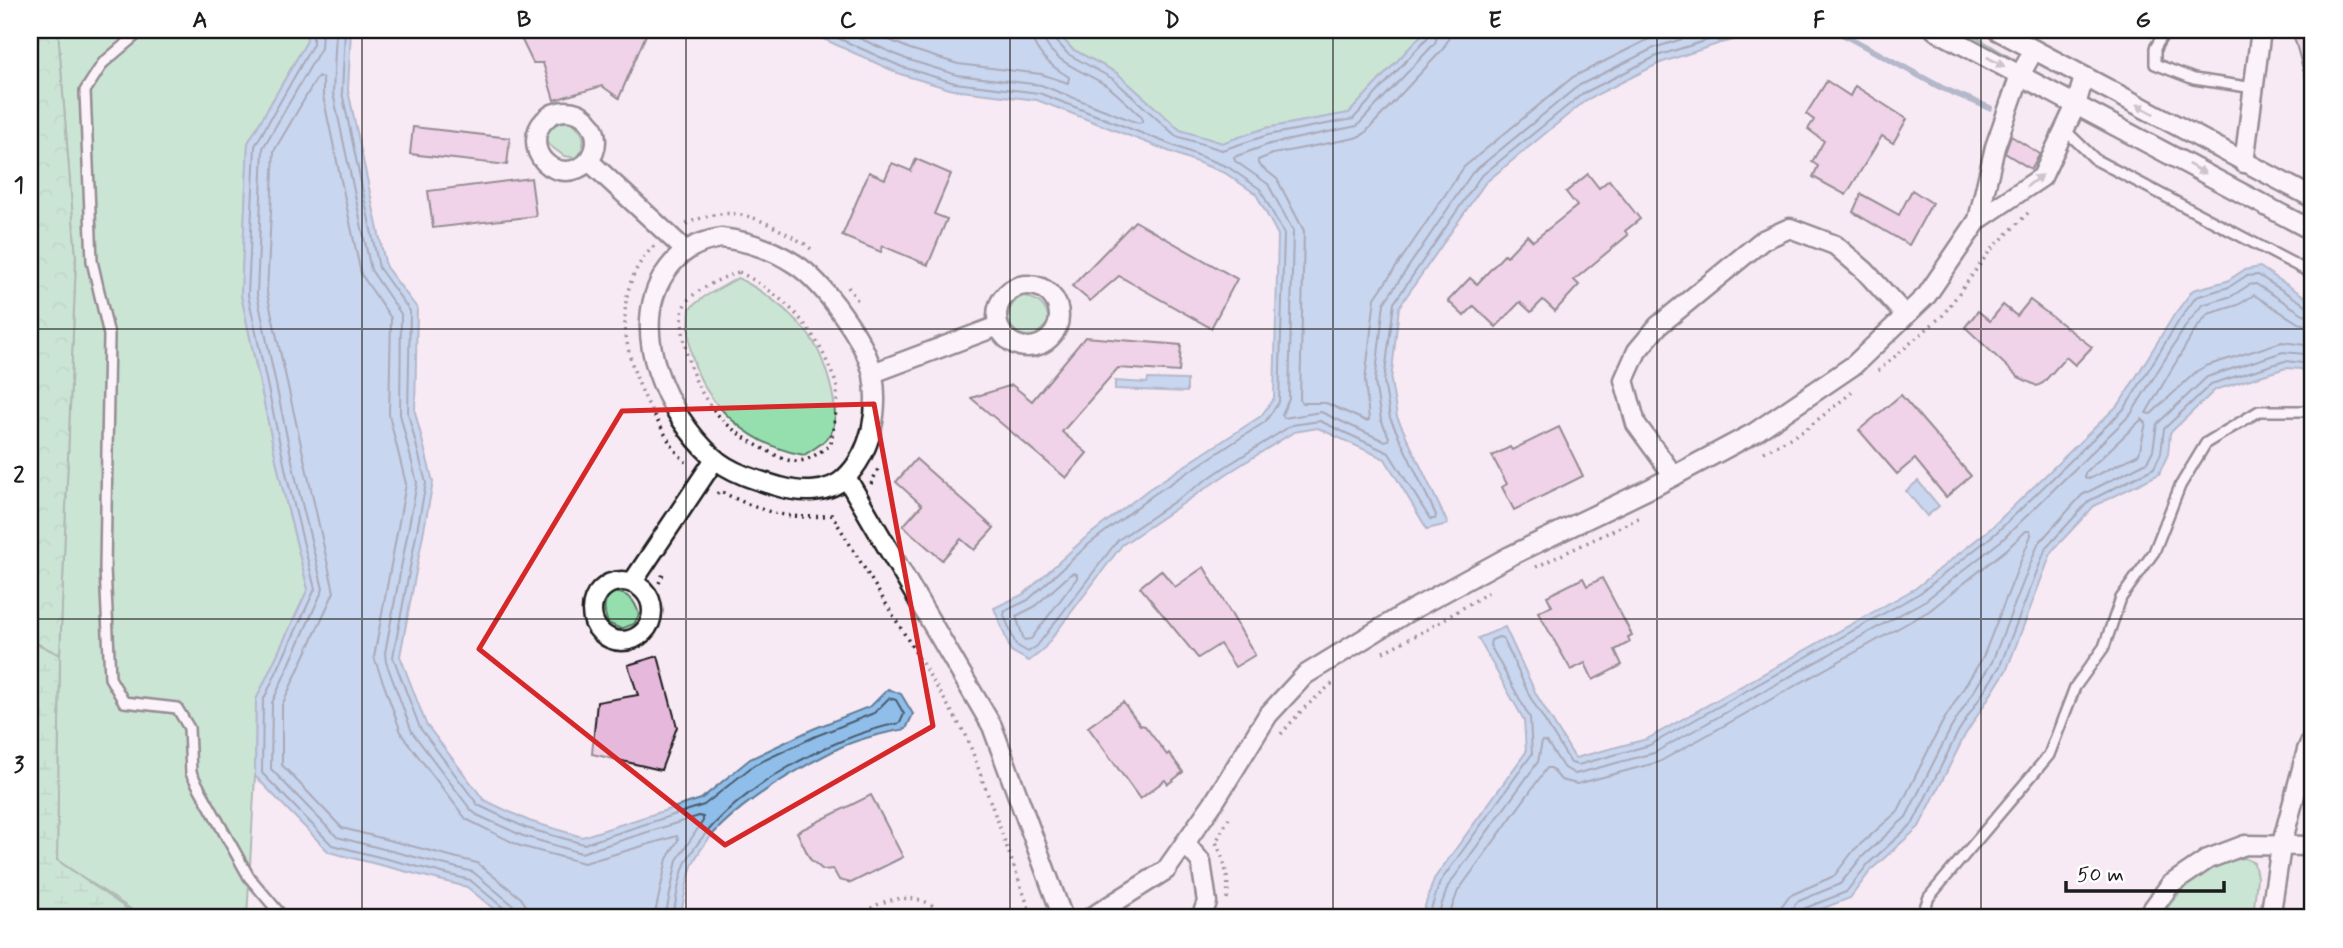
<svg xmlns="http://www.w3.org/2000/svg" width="2343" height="948" font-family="Mynerve,sans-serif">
	<defs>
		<pattern id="forest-crowns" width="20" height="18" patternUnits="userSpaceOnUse" patternTransform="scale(1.75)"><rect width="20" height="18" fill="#95dfaf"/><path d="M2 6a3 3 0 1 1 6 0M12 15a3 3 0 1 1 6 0" fill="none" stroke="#80bf96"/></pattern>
		<pattern id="wetland-marsh" width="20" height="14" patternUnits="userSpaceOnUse" patternTransform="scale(1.75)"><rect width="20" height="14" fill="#95dfaf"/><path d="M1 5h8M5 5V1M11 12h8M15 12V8" fill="none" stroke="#80bf96"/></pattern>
	</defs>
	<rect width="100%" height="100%" fill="#f8eaf4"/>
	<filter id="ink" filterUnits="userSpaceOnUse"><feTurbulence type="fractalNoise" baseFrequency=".0143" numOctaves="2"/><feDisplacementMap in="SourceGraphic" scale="14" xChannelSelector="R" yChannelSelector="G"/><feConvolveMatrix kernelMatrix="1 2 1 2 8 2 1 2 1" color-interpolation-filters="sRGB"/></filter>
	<g filter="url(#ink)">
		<g fill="#95dfaf" stroke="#587e66" stroke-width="2">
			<path d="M58,30H306L307,41L248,143L241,295L280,478L308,589L256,700L255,776L247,918H144L57,860L60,655L76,259Z"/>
			<path d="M1055,30H1426L1349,113L1266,128L1222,143L1180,130L1117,73L1072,49Z"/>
			<path d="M1948,30H1965L2013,59L2010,62Z"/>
			<path d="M571,121C586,134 587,140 578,158L564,156L544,141L553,124Z"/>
			<path d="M738,278C765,292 789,310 808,334C823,353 842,409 832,431C826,442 814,449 804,455C751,446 703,405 691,352C688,338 689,322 690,308L704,297Z"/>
			<path d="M1022,295C1039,300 1045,304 1050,321L1033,338C1005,333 1000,312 1022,295Z"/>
			<path d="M611,592C628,593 635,599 639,615L634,624L621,629L608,623C603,610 603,604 611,592Z"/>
			<path d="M2245,858L2254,863L2257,877L2253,918H2160C2180,888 2207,861 2245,858Z"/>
		</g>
		<path fill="url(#forest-crowns)" stroke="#587e66" stroke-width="2" d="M30,30H58L76,258L60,655L30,640Z"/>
		<path fill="url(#wetland-marsh)" stroke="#587e66" stroke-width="2" d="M30,640L60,655L57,860L140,918H30Z"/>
		<g fill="#90beea" stroke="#627d98" stroke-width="2">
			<path d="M306,30H351L348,90L386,267L417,308L415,412L433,482L400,656L426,724L484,800L529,821L582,837L701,799L750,759L813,729L871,706L888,689L901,694L913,714L906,729C883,733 856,739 835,750C790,773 711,818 692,866C686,882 684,902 680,918H505L467,887L329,852L255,776L256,700L308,589L280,478L241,295L248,143L307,41Z"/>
			<path d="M804,30H1055L1072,49L1117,73L1180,130L1222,143L1266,128L1349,113L1426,30H1719L1720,41L1718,44L1660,63L1586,100L1485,183L1399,307L1391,381L1397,417L1448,524L1427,529L1385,459L1318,428L1294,432L1228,473L1122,545L1042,651L1029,661L1011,651L994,608L1024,594L1084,539L1149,489L1261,416L1274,398L1278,235L1256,194L1225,173L1037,100L953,90L900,74Z"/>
			<path d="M2260,267L2313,302V378L2301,369L2286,368L2215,390L2170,433L2168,454L2159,474L2094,506L2052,551L2007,669L1965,735L1919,827L1872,869L1850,898L1798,918H1421L1434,879L1526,752L1524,720L1478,638L1505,627L1536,694L1575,758L1647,739L1916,588L1991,528L2120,403L2174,315L2193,290L2227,281L2244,270Z"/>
			<path d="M1148,379L1187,380V392L1115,389V381L1147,383Z"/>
			<path d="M1918,481L1939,506L1927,516L1906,491Z"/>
		</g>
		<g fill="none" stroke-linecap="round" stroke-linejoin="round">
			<g stroke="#4a5d6e" stroke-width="2">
				<path d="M313,30V44L255,146L248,295L287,477L315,589L263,701L262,773L332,845L470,880L506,910L509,918"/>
				<path d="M322,30L321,48L263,148L257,294L295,475L323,589L272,703L271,769L337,837L473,872L513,905L518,918"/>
				<path d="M336,30L333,93L371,270L401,314L400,414L417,483L385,653L386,662L412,732L471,810L477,815L523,836L581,853L699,816L703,817V821L677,860L665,918"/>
				<path d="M345,30L342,92L379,268L410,311L408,413L426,483L393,657L420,728L478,805L526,828L584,844L704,805L754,765L816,736L874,713L889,698L896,700L904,714L900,723C829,736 723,795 687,860C680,873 675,904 673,918"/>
				<path d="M820,30L902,67L955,83L1039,93L1228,167L1260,189L1284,234L1279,402L1265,422L1153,495L1089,544L1028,600L1005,611L1004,615L1016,645L1028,652L1037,646L1118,540L1225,467L1292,425L1320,421L1389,453L1430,519H1435L1436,515L1390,418L1384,381L1394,303L1480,177L1582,94L1657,56L1711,39L1712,30"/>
				<path d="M841,30L906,59L957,75L1041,85L1138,123L1142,122V117C1132,108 1121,97 1110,88C1089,72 1043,61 1042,30"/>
				<path d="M867,30L910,49L958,64L1041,74L1068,83L1069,77C1052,67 1032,51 1031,30"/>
				<path d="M1050,30L1052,36L1068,54L1113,79L1176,136L1222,150L1268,135L1353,119L1428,37L1430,30"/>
				<path d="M1439,30L1435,43L1357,126L1270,144L1234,157L1235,161L1268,184L1293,231L1289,399L1282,414L1284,418L1321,412L1384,441L1388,440L1389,437L1381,420L1375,382L1384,303L1472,173L1578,86L1654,48L1701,33L1703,30"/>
				<path d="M1450,30L1448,40L1443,49L1364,134L1355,138L1273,154L1258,160V164L1277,179L1304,231L1300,400L1302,403H1326L1366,421L1369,420L1365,380L1375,298L1464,167L1573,77L1649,39L1677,30"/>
				<path d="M2313,327L2298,323L2254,295L2238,305L2208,314L2195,330L2146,413L2151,414L2197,371L2206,366L2282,342L2313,346"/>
				<path d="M2142,419L2146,423L2139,454L2089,479L2085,478V473Z"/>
				<path d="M1072,573L1077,574V578L1031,639L1024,640L1016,616L1034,607Z"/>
				<path d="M528,918L527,907L521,898L477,863L342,828L282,765V705L334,592L267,293L274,151L318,76L323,79V96L361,274L391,318L389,415L406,484L374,657L402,735L466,819L520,846L584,863L677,836L678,840L667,859L654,918"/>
				<path d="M1428,918L1440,882L1532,754L1530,718L1490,645L1491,640L1499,637L1503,638L1530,697L1571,763L1578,765L1650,745L1920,593L1996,533L2125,408L2180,319L2196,297L2229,287L2246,276L2258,275L2307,306L2313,307"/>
				<path d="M1437,918L1448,886L1538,762L1542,741L1547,742L1563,767L1575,774L1654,753L1926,600L2002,540L2131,414L2187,324L2202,305L2232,296L2249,285L2256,284L2303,314L2313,316"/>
				<path d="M1448,918L1458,891L1547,768H1551L1561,780L1577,784L1659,762L1929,611L2007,549L2026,531H2030L2031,535L1983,657L1942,723L1898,811L1854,850L1834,876L1789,896L1781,907L1779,918"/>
				<path d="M1790,918L1792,909L1797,902L1840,884L1862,857L1906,817L1951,728L1992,662L2038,544L2082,495L2147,462L2153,450L2157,424L2207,377L2283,352L2305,354L2313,359"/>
				<path d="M1799,918L1803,909L1846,892L1868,864L1913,823L1958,732L2000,666L2046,548L2089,501L2154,468L2161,453L2164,429L2211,384L2285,361L2303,363L2313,370"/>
			</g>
			<g stroke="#627d98" stroke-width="6">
				<path d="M1835,30L1942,88L1990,108"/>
				<path d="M1720,41L1766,30"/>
			</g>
		</g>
		<g fill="#e6b8db" stroke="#1c1c1c" stroke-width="2">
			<path d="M517,30H552L553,32L580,30H648L619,98L602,86L554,100L543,63H533Z"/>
			<path d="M2292,30H2313V85L2308,86Z"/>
			<path d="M1827,81L1850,96L1855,86L1907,119L1893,143L1882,136L1846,195L1813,177L1818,166L1812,162L1824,141L1808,129L1814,120L1806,114Z"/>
			<path d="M413,127L510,138L507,165L410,154Z"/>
			<path d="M2011,136L2040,154L2031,169L2005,153Z"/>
			<path d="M916,159L951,174L934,214L947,219L928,265L883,246L881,252L842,236L869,172L885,179L892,163L911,171Z"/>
			<path d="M1588,174L1599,188L1609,180L1640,219L1625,231L1628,235L1574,280L1579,285L1555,311L1543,300L1531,312L1520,302L1496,327L1474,306L1464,316L1448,301L1470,278L1477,284L1505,254L1507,256L1527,235L1533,241L1577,206L1566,192Z"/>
			<path d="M531,178L536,216L433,228L428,191Z"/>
			<path d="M1912,190L1932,203L1909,245L1853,212L1861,194L1899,215Z"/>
			<path d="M1135,221L1237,279L1211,328L1119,276L1090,301L1072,286Z"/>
			<path d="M2030,300L2092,347L2075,365L2066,357L2043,383L2037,386L2018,377L1965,327L1978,311L1990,321L2003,305L2017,316Z"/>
			<path d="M1085,337L1181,345L1179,372L1118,368L1062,432L1087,453L1066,478L971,398L1012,385L1032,401Z"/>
			<path d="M1901,395L1971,476L1946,497L1915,459L1897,474L1859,430Z"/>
			<path d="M1559,427L1583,476L1514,510L1502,487L1507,484L1492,456L1510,447L1512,450Z"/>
			<path d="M916,459L994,528L974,550L961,539L942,560L903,526L922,505L896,482Z"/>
			<path d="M1204,567L1255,655L1235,667L1220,644L1198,658L1140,587L1161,570L1175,587Z"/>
			<path d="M1583,578L1587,586L1602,578L1632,635L1628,637L1630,642L1615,650L1622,665L1593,680L1585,663L1571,670L1538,612L1552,606L1547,596Z"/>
			<path d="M658,656L677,727L661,770L592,754L597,702L638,695L628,665Z"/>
			<path d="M1123,702L1140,725L1145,726L1167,755L1169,753L1183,772L1168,784L1165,780L1140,799L1088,727Z"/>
			<path d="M871,795L903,857L851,883L839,880L833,869L823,870L810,859L797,832Z"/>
		</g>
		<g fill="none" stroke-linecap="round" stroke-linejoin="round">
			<defs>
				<g id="service">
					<path d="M142,30L103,63L85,91L92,261L109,335L105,568L110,678L124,702L177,708L189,728L191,773L249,877L282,916L288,918"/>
					<path d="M2166,30L2155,48V64L2194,79L2254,88"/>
					<path d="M2065,130L2096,160L2313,274"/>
					<path d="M1921,918L1929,897L2049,755L2075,687L2104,647L2121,598L2154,552L2180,486L2206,443L2259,411H2310L2313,413"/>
				</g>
				<g id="minor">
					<path d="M1935,30L2313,231"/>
					<path d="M1997,30L2313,198"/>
					<circle cx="566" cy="141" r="30"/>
					<path d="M589,161L685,250"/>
					<path d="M2244,163L2261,30"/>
					<path d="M1978,220L2042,177L2076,105L2084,77"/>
					<path d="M721,238C748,241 772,249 795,264C823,282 866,341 873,375C879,410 872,452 845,478C828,494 801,493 780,487C759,481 730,473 713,457C667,415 627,331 665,273C679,252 696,242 721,238Z"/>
					<circle cx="1028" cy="316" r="31"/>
					<path d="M873,373L998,326"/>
					<path d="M1674,476L1636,424L1624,380L1637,351L1658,326L1763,240L1790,228L1835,245L1865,271L1905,315"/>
					<path d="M846,477L992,726L1063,918"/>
					<circle cx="622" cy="611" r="30"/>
					<path d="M632,583L715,459"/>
					<path d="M1185,843L1201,862L1207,902L1201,918"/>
					<path d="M1090,918L1166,870L1216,799L1268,715L1305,675L1406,613L1510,556L1653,487L1754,433L1854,365L1927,295L1978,220L1995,147L2020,75L2034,50"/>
					<path d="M2146,918L2170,885L2208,859L2245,845L2313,846"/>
					<path d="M2270,918L2281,847L2307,750L2313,736"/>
				</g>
			</defs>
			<use href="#service" stroke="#1c1c1c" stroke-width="14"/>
			<use href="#minor" stroke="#1c1c1c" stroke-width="23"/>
			<g stroke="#1c1c1c" stroke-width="3.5" stroke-dasharray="2 5" stroke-linecap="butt">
				<path d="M686,224C736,201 762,220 805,244L811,249"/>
				<path d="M654,246C603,296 628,374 661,427C668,440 675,452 686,462"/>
				<path d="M739,272C780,293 810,322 828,364C831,372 837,382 837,390C838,407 833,427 831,444C820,452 807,463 793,461C783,460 772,453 764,449C714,424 689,385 683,331C682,320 680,309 688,300C698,289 725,276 739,272Z"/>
				<path d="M848,287L858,301"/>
				<path d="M1878,371L1943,315L1989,252L2031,210"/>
				<path d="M1764,452L1805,430L1856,389"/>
				<path d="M871,484L878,469"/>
				<path d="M717,494L720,491C759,511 787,521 832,515L967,737L1031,914L1010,918"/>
				<path d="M1536,567L1643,516"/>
				<path d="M659,583L664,572"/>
				<path d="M1383,652L1430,628L1492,590"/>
				<path d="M1281,734L1303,709L1335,681"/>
				<path d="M1227,899C1230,879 1224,860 1216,842L1231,814"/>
				<path d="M861,918C872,900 909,893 928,903C934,905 940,914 944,918"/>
			</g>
			<use href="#service" stroke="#fff" stroke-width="9"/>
			<use href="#minor" stroke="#fff" stroke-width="18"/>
		</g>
		<defs><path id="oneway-solid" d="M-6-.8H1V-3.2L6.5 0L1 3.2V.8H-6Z" transform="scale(1.75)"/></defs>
		<g fill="#999">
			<use href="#oneway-solid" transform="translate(1996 62) rotate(28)"/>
			<use href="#oneway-solid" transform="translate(2145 109) rotate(-152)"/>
			<use href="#oneway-solid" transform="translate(2197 169) rotate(28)"/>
			<use href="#oneway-solid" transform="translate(2034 181) rotate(-38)"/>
		</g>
	</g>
	<path d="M0 0H2343V948H0ZM874,404L933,726L725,845L479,649L622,411Z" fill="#f8eaf4" fill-opacity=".55" fill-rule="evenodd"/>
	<path fill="none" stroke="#d62828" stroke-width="5" stroke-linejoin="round" d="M874,404L933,726L725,845L479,649L622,411Z"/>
	<path fill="none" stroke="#1c1c1c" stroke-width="2" stroke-opacity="0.55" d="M362,30V918M686,30V918M1010,30V918M1333,30V918M1657,30V918M1981,30V918M30,329H2313M30,619H2313"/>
	<rect width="2343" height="948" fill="none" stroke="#fff" stroke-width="77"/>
	<path d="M2066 881v10h158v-10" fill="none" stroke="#1c1c1c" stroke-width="3.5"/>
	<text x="2077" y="881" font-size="21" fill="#1c1c1c" stroke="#ffffff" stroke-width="5" paint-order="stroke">50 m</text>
	<rect x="38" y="38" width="2266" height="871" fill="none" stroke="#1c1c1c" stroke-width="2.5"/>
	<g font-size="23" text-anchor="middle" font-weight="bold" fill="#1c1c1c">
		<text x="200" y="27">A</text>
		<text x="524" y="27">B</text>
		<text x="848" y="27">C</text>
		<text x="1172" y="27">D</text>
		<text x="1495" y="27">E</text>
		<text x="1819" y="27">F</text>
		<text x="2143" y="27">G</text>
		<text x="19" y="192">1</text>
		<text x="19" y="482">2</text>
		<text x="19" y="772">3</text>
	</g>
</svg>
